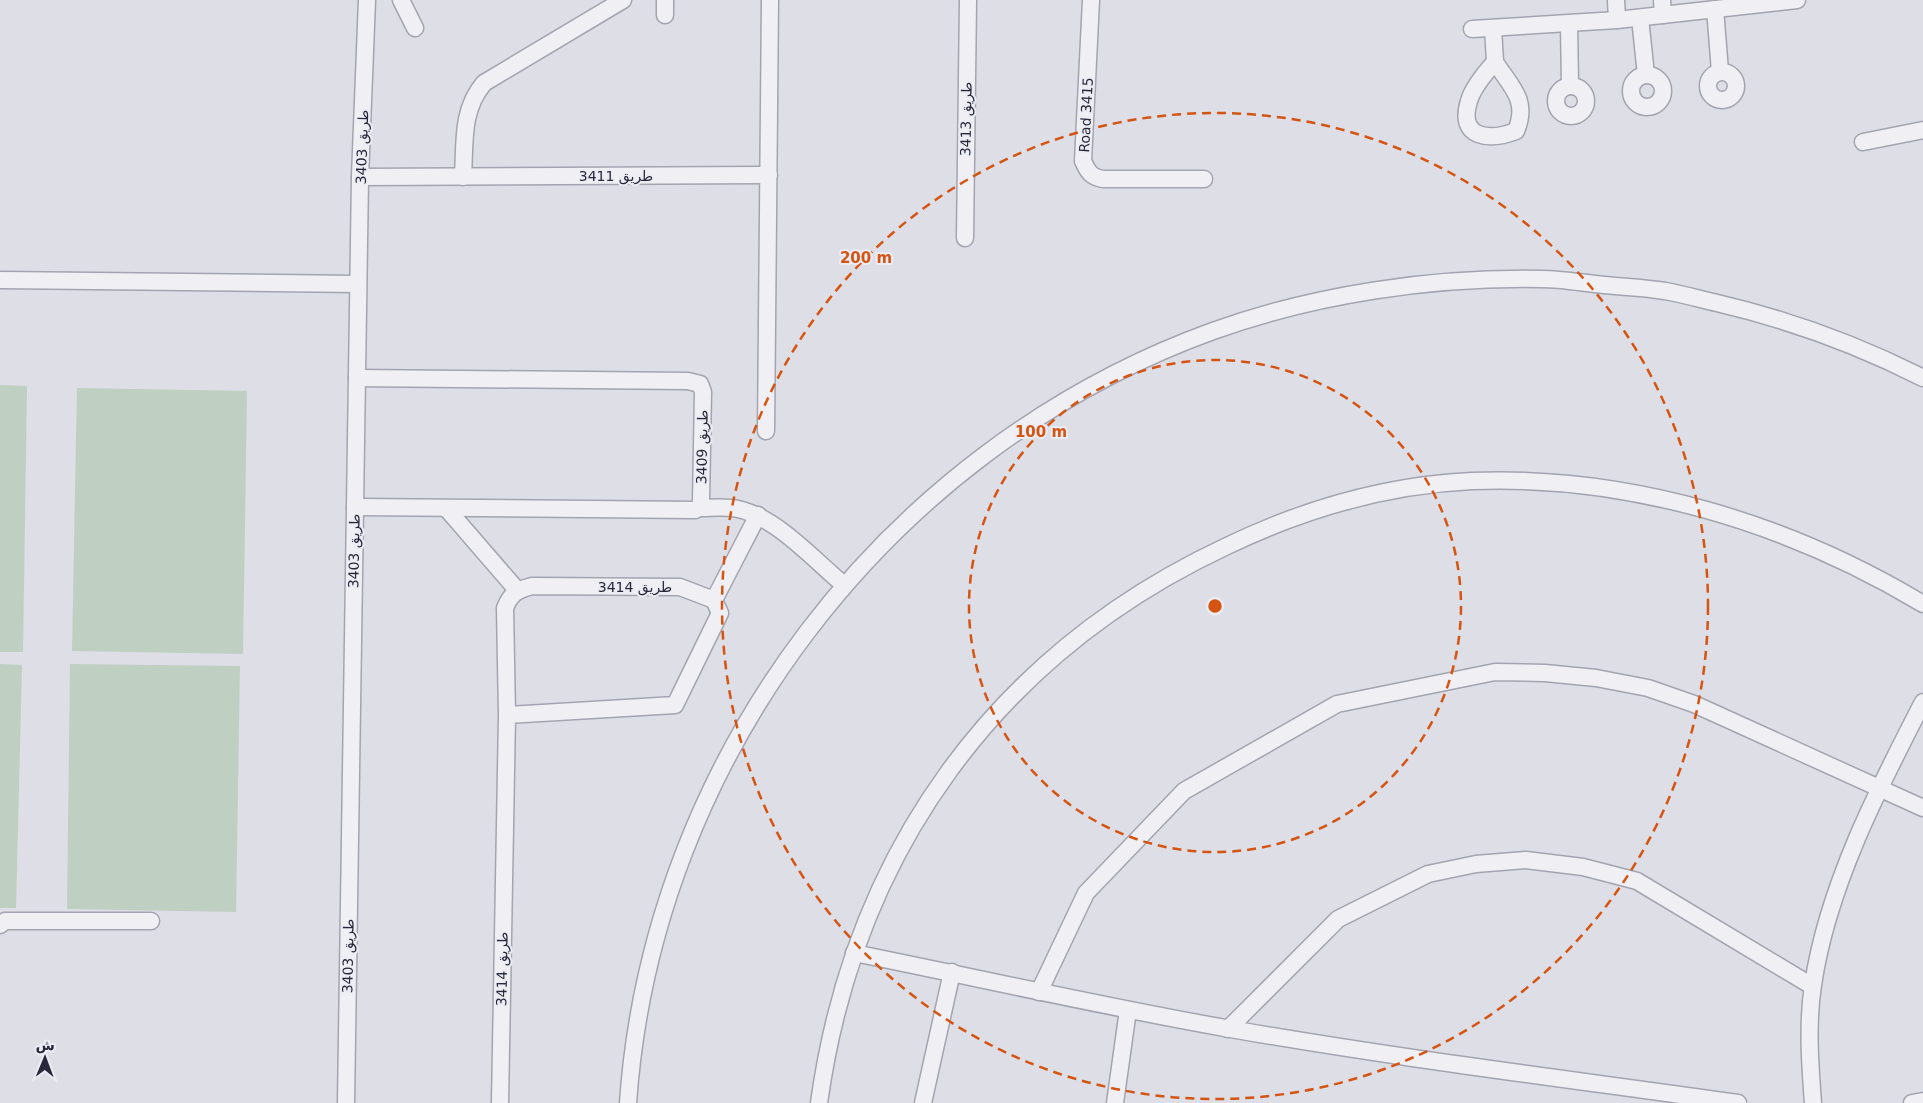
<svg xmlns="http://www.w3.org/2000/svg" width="1923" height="1103" font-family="'DejaVu Sans',Cairo,sans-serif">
	<rect width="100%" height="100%" fill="#dddee6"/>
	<g fill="#bfcfc1">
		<path d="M0,385L27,386L23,652H0Z"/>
		<path d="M77,388L247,391L243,654L72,651Z"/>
		<path d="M0,664L22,665L16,908H0Z"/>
		<path d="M70,664L240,666L236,912L67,909Z"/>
	</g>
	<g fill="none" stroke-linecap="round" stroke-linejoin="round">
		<defs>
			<g id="minor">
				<path d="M401,0L415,28"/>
				<path d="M1091,0L1083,161C1088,172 1091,177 1103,179H1204"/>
				<path d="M1616,0L1617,20"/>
				<path d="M1662,0L1663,15"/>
				<path d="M1715,9L1720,71"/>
				<path d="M665,15V0"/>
				<path d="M1640,18L1646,75"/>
				<path d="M1569,24L1570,86"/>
				<path d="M1493,28L1495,62"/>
				<path d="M1472,29L1617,20L1797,0"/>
				<path d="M1495,62C1511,87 1529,100 1516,131C1490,141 1457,139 1469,101C1473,87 1485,73 1495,62Z"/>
				<circle cx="1722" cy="86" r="14"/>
				<circle cx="1647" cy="91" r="16"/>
				<circle cx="1571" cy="101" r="15"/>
				<path d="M1863,142L1923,130"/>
				<path d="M360,177L769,175"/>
				<path d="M463,177C465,143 461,110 484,83L623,0"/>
				<path d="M965,238L968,0"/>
				<path d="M0,280L358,284"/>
				<path d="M766,431L770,0"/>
				<path d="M355,507L695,510L699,508L701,502L703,392L700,384L688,381L357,378"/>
				<path d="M699,508C711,508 726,506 738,509C776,517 814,560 844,585"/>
				<path d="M447,509L517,590"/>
				<path d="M714,600L758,515"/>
				<path d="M0,925L5,921H151"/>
				<path d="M854,953C978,978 1101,1006 1225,1028C1395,1058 1567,1079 1738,1103"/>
				<path d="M1039,992L1086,893L1184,791L1337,704L1495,672L1545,673L1596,678L1648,688L1694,704L1923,808"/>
				<path d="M1228,1029L1338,919L1428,874L1476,864L1526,860L1583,867L1637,881L1812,986"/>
				<path d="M346,1103L360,177L367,0"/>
				<path d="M500,1103L507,715L505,608C511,593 517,590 532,586L680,587L714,600L720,613L675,705L507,715"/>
				<path d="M628,1103C652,758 887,449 1213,331C1316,294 1433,277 1542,279C1562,279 1583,283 1604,285C1624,287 1645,288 1665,291C1682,294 1700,299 1717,303C1790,320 1856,344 1923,378"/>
				<path d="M819,1103C854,851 996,654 1227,546C1304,509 1386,485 1472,481C1630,475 1788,523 1923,604"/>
				<path d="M923,1103L952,972"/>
				<path d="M1115,1103L1128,1010"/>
				<path d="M1813,1103C1810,1064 1807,1024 1813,985C1827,888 1878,789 1923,702"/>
				<path d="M1912,1103L1923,1101"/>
			</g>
		</defs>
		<use href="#minor" stroke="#a3a4af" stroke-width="19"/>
		<use href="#minor" stroke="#f0f0f4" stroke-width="16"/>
	</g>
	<g fill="none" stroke="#d55411" stroke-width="2.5" stroke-dasharray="9 6">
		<circle cx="1215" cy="606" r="246"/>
		<circle cx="1215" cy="606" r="493"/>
	</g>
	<g text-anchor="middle" stroke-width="4" stroke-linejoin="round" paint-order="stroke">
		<g font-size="14" fill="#28283b" stroke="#ecedf4">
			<text transform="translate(1086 115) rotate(-87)" y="5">Road 3415</text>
			<text transform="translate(966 119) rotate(-89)" y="5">طريق 3413</text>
			<text transform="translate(362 147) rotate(-88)" y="5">طريق 3403</text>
			<text x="616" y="181">طريق 3411</text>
			<text transform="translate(702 447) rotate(-89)" y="5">طريق 3409</text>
			<text transform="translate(354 551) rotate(-89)" y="5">طريق 3403</text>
			<text x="635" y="592">طريق 3414</text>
			<text transform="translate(348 956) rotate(-89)" y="5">طريق 3403</text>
			<text transform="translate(502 969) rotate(-89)" y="5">طريق 3414</text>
		</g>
	</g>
	<circle cx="1215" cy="606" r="8" fill="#d55411" stroke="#ecedf4" stroke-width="2.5"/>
	<g font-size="15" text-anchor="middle" font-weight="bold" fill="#d55411" stroke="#ecedf4" stroke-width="4" stroke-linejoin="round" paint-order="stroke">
		<text x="866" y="263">200 m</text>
		<text x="1041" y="437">100 m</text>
	</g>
	<g transform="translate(45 1058) rotate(1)" stroke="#ecedf4" stroke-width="4" paint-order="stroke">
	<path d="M0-4L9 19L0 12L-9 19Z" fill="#28283b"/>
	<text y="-8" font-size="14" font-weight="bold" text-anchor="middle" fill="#28283b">ش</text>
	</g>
</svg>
